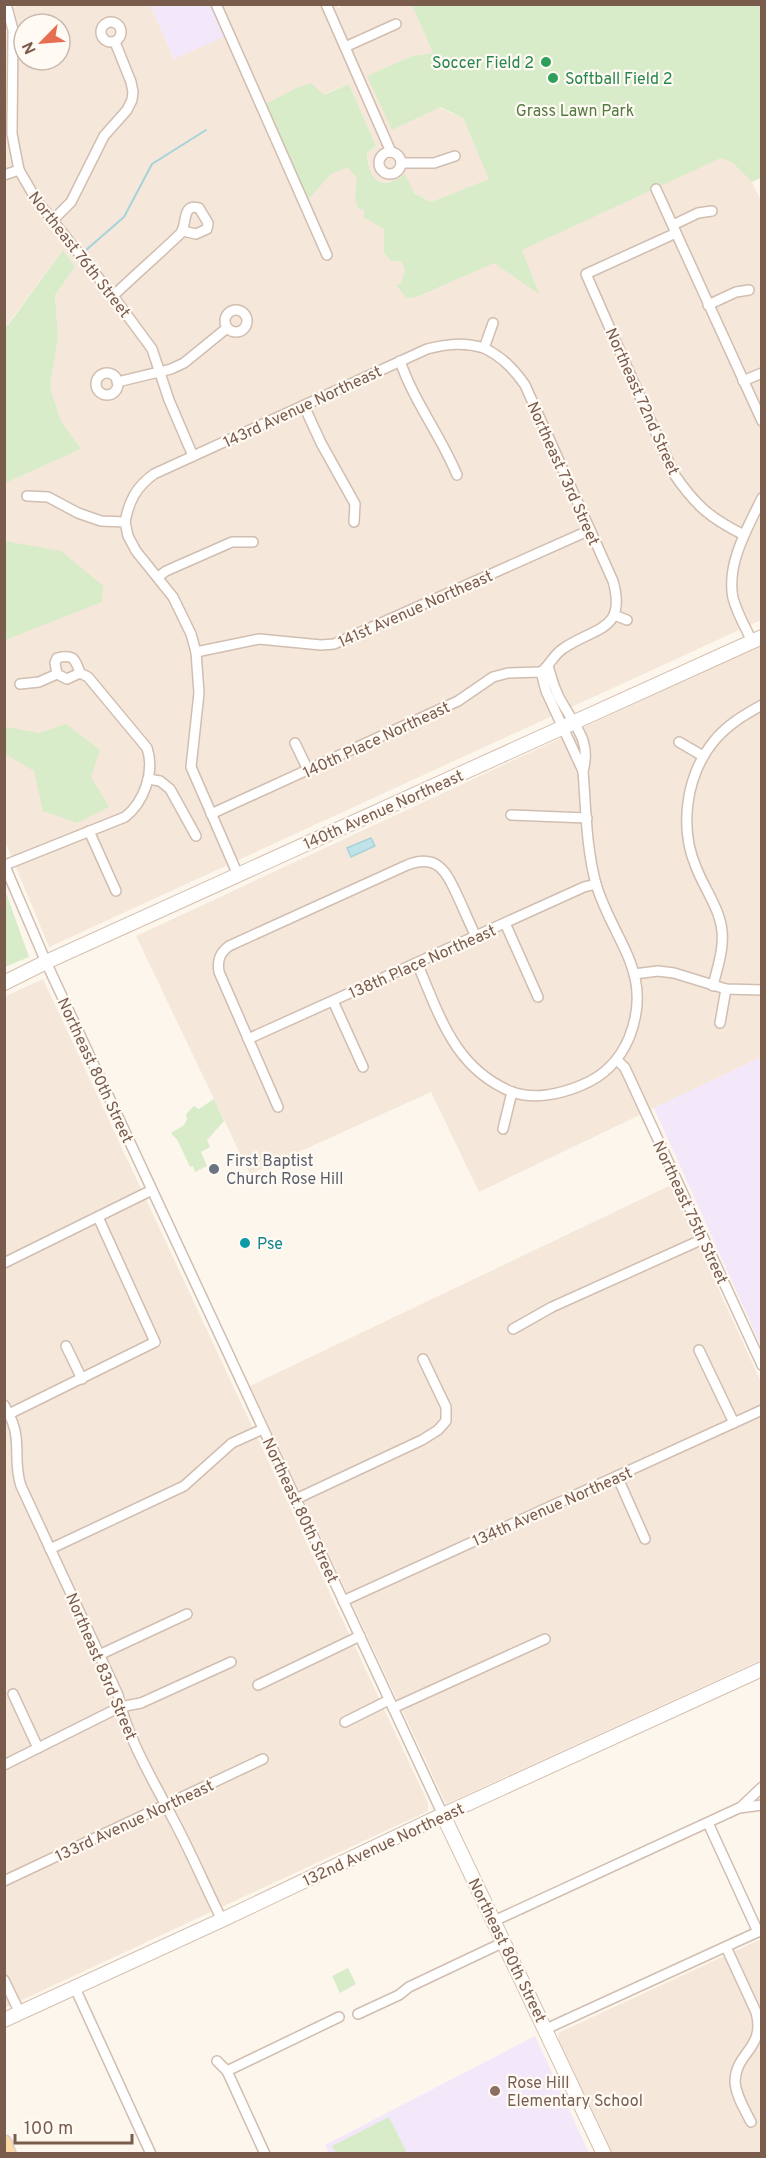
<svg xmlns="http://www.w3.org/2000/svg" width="766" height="2158" font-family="Overpass,sans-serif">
	<rect width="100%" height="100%" fill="#fdf6ec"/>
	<g fill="#f5e8da" fill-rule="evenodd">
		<path d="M20,4L150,5L174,59L212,5L336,4L338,8L345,4L412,5L434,53L412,56L368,77L463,118L490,179L431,202L394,182L383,183L377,182L370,173L367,153L376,146L349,84L325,94L418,297L737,150L762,203L761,620L49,947L5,841L4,483L81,449L61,421L50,387L58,337L55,295L75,267L63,250L7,325L5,326L4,12ZM24,24H60V60H24Z"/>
		<path d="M761,645V1057L479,1192L431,1092L250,1174L136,936Z"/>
		<path d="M43,979L428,1803V1811L5,2008L4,997Z"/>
		<path d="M671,1185L761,1382V1660L446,1804L250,1386Z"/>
		<path d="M761,1939V2153H610L559,2045L558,2033Z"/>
	</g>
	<g fill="#f3e8fa">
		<path d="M150,5H212L226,36L174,59Z"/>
		<path d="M761,1057V1346L654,1108Z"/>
		<path d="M535,2036L589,2153L329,2154L325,2145Z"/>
	</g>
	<g fill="#d8ecc9">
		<path d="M412,5H761V178L752,182L733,163L721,158L522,250L539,294L494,263L417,297L406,298L396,285L401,283L405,270L401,261H391L384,253V229L363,217L365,211L358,208L355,197L357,178L347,167L331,174L306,202L264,105L296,88L311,83L324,95L349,84L376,146L367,153C369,182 381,192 405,174L414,193L431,202L489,179L463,118L440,107L392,130L367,76L412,56L433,53Z"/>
		<path d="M63,250L75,267L55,295L58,337L50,387L61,421L81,449L5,483V326L8,325Z"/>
		<path d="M5,541L61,551L103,586L102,602L5,640Z"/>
		<path d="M66,724L100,750L91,777L109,807L77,823L43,811L34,771L5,754L6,727L39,733Z"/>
		<path d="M4,887L29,957L5,967H4Z"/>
		<path d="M214,1099L224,1121L207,1140L210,1147L201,1152L207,1166L195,1172L193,1166L190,1167L178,1141L171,1133L184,1125L187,1119L186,1114L194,1106L199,1109Z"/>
		<path d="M348,1968L356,1984L340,1993L332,1976Z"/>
		<path d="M389,2117L407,2153H336L332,2146Z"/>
	</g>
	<path fill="#bfe3e8" stroke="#a5d3da" stroke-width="1.5" d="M371,838L375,846L351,857L347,848Z"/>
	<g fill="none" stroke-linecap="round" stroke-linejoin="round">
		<path stroke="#a5d3da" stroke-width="2" d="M86,250L124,217L152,164L206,130"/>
		<defs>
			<g id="street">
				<path d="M6,4L13,30L12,134L19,170L37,201L113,296L152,349L169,400L193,456"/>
				<path d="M216,4L327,255"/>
				<path d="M326,4L391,152"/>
				<circle cx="111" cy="32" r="10"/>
				<path d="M345,47L396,24"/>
				<circle cx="390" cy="163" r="11"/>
				<path d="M401,163H434L455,156"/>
				<path d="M4,175L19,170"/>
				<path d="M656,189L762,421"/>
				<path d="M53,220L71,202L104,136L127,110L132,100L133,92L131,82L115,42"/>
				<path d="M673,225L698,213L712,211"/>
				<path d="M676,233L586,274L674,474C696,506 710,518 744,535"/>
				<path d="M113,296C135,275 158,255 180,234C188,225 181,203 199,208L208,223L207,229L196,234L183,231"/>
				<path d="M708,305L736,292L749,290"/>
				<circle cx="236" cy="321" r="11"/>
				<path d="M484,348C502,357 513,368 525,385L613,581C627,631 595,627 564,648C554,654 550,665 541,672"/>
				<path d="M400,361C414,402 441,436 457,475"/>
				<circle cx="107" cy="384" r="11"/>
				<path d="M743,381L762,373"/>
				<path d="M117,382L171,369L184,363L227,328"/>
				<path d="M304,406L321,443L355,504L354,522"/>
				<path d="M27,496L48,497L78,513L101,521L125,522L128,536L136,551L173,597L191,634L196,652L199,693L191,767L238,875"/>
				<path d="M125,522C129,501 136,487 154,474L427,349C447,344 463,342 484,348L493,323"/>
				<path d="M158,577L166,571L232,542H253"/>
				<path d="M614,615L627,620"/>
				<path d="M752,641C745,627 737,613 733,598C726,564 748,527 762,498"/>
				<path d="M196,652L259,639L321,645L334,644L590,530"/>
				<path d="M541,672L546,691L583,771C591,742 577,729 564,706C556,694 552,680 548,666"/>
				<path d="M20,684L39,682L57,674"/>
				<path d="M679,742L703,756"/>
				<path d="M295,743L308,770"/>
				<path d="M148,779L160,781L170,789L196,836"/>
				<path d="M211,814L458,701L493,677L508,673L541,672"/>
				<path d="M511,815L587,818"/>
				<path d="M89,831L116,891"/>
				<path d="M4,864L46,962L443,1815"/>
				<path d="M5,865L125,817C144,802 155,772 147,748L88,677L80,673L67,679L57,674L55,663L57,658C73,654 75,658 80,673"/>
				<path d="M505,923L538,997"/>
				<path d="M417,963C440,1016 454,1068 512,1092L503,1129"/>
				<path d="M634,974L658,971L674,973L726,989L762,990"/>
				<path d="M713,986C717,968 724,950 722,931C720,909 704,888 696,867C679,827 686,775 714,741C727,725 744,715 762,705"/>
				<path d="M333,1001L363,1067"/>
				<path d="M720,1023L726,989"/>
				<path d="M248,1039L584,887L596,884"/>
				<path d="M617,1060L625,1068L762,1365"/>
				<path d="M512,1092C534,1100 561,1094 582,1085C604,1076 620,1059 629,1038C655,973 613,941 596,884C586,847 586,808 583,771"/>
				<path d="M278,1107L219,972C217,960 220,953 229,946L405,866C437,852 446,871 458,897C464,910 470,924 476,937"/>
				<path d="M4,1263L152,1190"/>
				<path d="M513,1329L552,1307L703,1239"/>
				<path d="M66,1346L82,1379"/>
				<path d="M699,1350L734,1423"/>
				<path d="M4,1405C10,1415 15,1425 16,1437C18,1454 15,1469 21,1486L118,1695C127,1738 152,1778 172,1817C190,1850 205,1886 222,1920"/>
				<path d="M9,1414L155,1342L98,1217"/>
				<path d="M617,1476L645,1539"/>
				<path d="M296,1499L422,1440L438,1430L446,1421V1407L423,1359"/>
				<path d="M50,1549L184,1486L232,1443L263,1429"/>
				<path d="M343,1601L762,1410"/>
				<path d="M99,1655L187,1614"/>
				<path d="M258,1685L360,1636"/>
				<path d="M13,1694L38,1748"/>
				<path d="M393,1708L545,1639"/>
				<path d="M345,1722L389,1700"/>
				<path d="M4,1765L120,1707L141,1703L231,1662"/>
				<path d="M741,1807L762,1787"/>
				<path d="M708,1823L758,1932"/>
				<path d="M4,1881L263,1759"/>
				<path d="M494,1921L739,1808L762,1805"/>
				<path d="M726,1947L756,2012C766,2049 735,2052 735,2082C736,2096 745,2110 751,2122"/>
				<path d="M4,1980L20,2013"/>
				<path d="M75,1988L151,2154"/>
				<path d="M358,2014L399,1995L409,1987L504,1942"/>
				<path d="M546,2029L762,1930"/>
				<path d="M217,2061L227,2071L265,2154"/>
				<path d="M227,2071L339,2017"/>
			</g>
			<g id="secondary">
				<path d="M4,983L46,962L762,637"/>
				<path d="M443,1815L604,2154"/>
				<path d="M4,2020L224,1919L434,1819L762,1669"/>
			</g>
			<path id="primary" d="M4,2143L8,2154"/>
		</defs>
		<use href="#street" stroke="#d1beb0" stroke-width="12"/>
		<use href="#secondary" stroke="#d6c0b0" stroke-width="16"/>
		<use href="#primary" stroke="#dad1cd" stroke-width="18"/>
		<use href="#street" stroke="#fff" stroke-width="9"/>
		<use href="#secondary" stroke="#fff" stroke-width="14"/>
		<use href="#primary" stroke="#fbd9a5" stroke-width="15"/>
	</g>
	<g fill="#2e9e5b" stroke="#fffaf3" stroke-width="2">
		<circle cx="546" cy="62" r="6"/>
		<circle cx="553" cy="78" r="6"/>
	</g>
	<circle fill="#6b7280" stroke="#fffaf3" stroke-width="2" cx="214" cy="1169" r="6"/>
	<circle fill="#0f9aa8" stroke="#fffaf3" stroke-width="2" cx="245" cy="1243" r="6"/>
	<circle fill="#8d6e63" stroke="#fffaf3" stroke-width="2" cx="495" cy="2091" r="6"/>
	<g text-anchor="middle" stroke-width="4.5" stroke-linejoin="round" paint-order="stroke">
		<g font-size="16" fill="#27864d" stroke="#fffaf3" text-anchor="end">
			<text x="534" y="68">Soccer Field 2</text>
			<text x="565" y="84" text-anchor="start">Softball Field 2</text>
		</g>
		<g font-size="16" fill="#537a41" stroke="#fffaf3">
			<text x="575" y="116">Grass Lawn Park</text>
		</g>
		<g font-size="16" fill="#7a5c4d" stroke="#fffaf3">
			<text transform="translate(80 254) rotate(52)" y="6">Northeast 76th Street</text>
			<text transform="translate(643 401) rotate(66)" y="6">Northeast 72nd Street</text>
			<text transform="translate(302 406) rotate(-25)" y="6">143rd Avenue Northeast</text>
			<text transform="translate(564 473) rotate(66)" y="6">Northeast 73rd Street</text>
			<text transform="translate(415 608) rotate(-24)" y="6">141st Avenue Northeast</text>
			<text transform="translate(376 739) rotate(-25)" y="6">140th Place Northeast</text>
			<text transform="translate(383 809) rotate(-24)" y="6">140th Avenue Northeast</text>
			<text transform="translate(422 961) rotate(-24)" y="6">138th Place Northeast</text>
			<text transform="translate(96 1070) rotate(65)" y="6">Northeast 80th Street</text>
			<text transform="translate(691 1212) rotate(65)" y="6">Northeast 75th Street</text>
			<text transform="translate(552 1506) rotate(-24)" y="6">134th Avenue Northeast</text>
			<text transform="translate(301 1510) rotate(65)" y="6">Northeast 80th Street</text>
			<text transform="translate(102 1666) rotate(67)" y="6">Northeast 83rd Street</text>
			<text transform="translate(134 1820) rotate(-25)" y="6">133rd Avenue Northeast</text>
			<text transform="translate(383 1844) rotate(-25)" y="6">132nd Avenue Northeast</text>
			<text transform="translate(508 1950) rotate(64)" y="6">Northeast 80th Street</text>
		</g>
		<g font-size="16" fill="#5b616d" stroke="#fffaf3" text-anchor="start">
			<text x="226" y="1166">First Baptist<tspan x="226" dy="18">Church Rose Hill</tspan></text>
		</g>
		<g font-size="16" fill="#0d838f" stroke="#fffaf3" text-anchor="start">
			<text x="257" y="1249">Pse</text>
		</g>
		<g font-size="16" fill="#785e54" stroke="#fffaf3" text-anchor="start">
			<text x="507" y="2088">Rose Hill<tspan x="507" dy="18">Elementary School</tspan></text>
		</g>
	</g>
	<rect width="766" height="2158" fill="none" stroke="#7a5c4d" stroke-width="12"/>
	<g transform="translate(42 42) rotate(245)"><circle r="28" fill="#fffaf3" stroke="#cabbb1" stroke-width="1.5"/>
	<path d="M0-4.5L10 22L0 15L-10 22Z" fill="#e76f51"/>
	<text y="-9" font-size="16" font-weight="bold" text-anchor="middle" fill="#7a5c4d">N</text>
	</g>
	<path d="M15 2134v9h117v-9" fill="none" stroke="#7a5c4d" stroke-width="3"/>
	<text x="24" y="2134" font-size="18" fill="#7a5c4d" stroke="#fffaf3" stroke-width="4.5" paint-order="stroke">100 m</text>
</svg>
